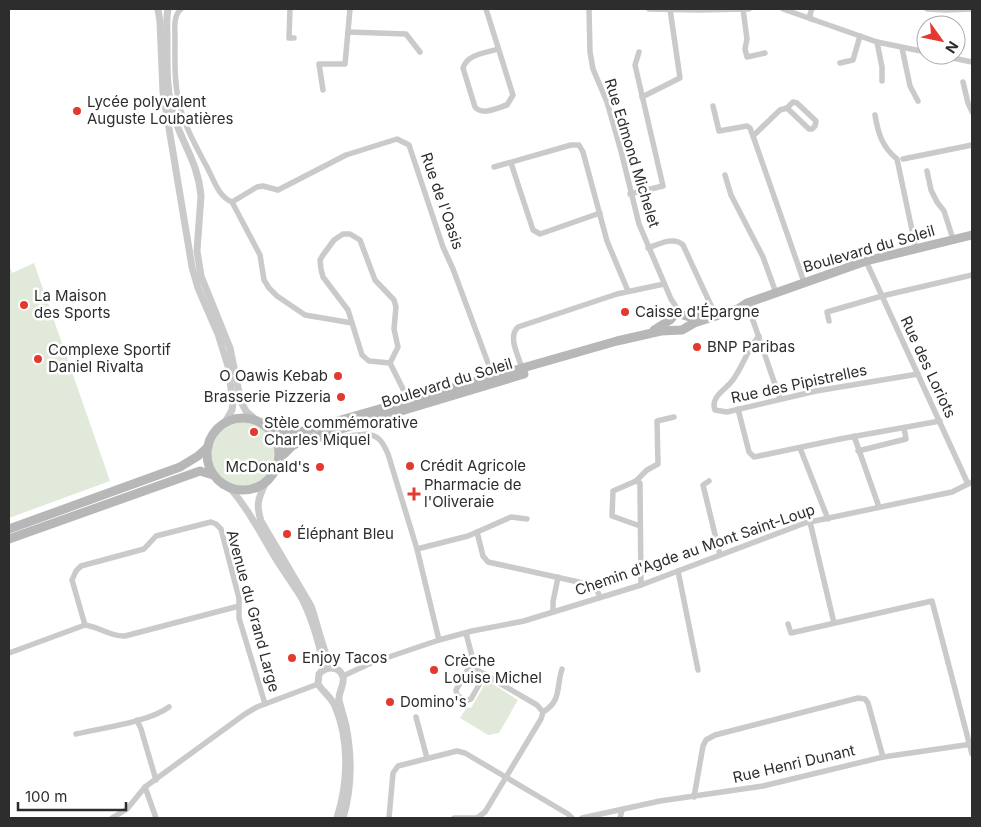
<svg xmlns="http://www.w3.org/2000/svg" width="981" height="827" font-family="Inter,sans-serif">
	<rect width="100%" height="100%" fill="#fff"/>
	<g fill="#e1eada">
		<path d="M34,263L110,481L9,518V264L12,273Z"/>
		<circle cx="243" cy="454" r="32"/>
		<path d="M488,681L518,700L499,733L488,735L460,718L467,707L471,708L486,682Z"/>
	</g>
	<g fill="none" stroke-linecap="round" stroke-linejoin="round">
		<g stroke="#cacaca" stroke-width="5.5">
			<path d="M181,9C173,16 175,28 175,38C175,60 174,81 179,103C184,126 197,148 208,169C214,181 219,197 232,202"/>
			<path d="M290,9L289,38H294"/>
			<path d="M486,9L513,95L507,105C497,108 483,116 475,107L463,68C467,54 486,53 498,49"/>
			<path d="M589,9L590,52L593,69L607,102L621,151L639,224L671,299L681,314"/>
			<path d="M649,9L698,10L749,9"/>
			<path d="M743,9L747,39L745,49L747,57L765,53"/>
			<path d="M783,9L877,42L926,52"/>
			<path d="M927,9L945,10L972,9"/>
			<path d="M811,19L810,14L812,9"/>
			<path d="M348,32L406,34L420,52"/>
			<path d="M877,42L882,67V81"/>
			<path d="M902,48L910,86L918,101"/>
			<path d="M938,55L972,62"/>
			<path d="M840,63L853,60L860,36"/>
			<path d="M963,82L968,103L972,112"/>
			<path d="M323,90L319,64H345L350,9"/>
			<path d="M642,97L680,78L670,9"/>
			<path d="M713,106L719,131L747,126L750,128L753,136"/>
			<path d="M787,108L793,102L797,103L816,121L815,126L812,129H809L787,108L780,110L753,136L804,282"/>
			<path d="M875,115C878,133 882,147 897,159L916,249"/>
			<path d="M903,159L972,145"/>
			<path d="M511,163L533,230L540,234L600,213"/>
			<path d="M494,167L571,145H579L583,152L607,241L628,291"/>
			<path d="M927,171L931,190L937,202L944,211L953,239"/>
			<path d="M725,175L731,195L763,257L776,293"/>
			<path d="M630,194L663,186L635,65L639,52"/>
			<path d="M648,248C659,244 674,236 683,245L714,312"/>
			<path d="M866,261L968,484"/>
			<path d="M747,303L780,399"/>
			<path d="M829,321L827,312L882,296L972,275"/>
			<path d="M352,323L305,315L277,296L269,288L264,280L260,255L232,202L257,187L263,186L278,190L346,155L397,139L409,145L443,247L453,269L494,379"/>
			<path d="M759,336C747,349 743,367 732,381C725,390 710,397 715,410L727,412L816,391L918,374"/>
			<path d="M390,363L369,361L362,355L348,310L323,277L321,269L320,260L323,255L334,240L343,234H350L360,240L375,280L394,300L396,307L394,329L398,347L390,363L410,403"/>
			<path d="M522,369C519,356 507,337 518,327L617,294L664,284"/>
			<path d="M738,409L749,452L754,457L840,439L940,421"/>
			<path d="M854,436L879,507"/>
			<path d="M319,439L367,434C380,436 383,443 388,454L417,549L439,640"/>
			<path d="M800,448L828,519"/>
			<path d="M858,451L906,439L904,428"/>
			<path d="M636,481L647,470L658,464L657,421L674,417"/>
			<path d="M709,481L703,485L720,555"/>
			<path d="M810,522L834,623"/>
			<path d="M640,526L612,516L613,491L636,481L640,483V487L641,585"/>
			<path d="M477,532L483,556L488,562L592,585L596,588L600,597"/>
			<path d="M417,549L468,536L511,517L527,519"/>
			<path d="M678,571L698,670"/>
			<path d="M239,606L125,636C110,637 100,627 85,625L72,580L76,571L81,566L144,549L156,536L211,522L216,524L221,529L239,598V618L265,704"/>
			<path d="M553,612V602L558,577"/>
			<path d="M788,624L791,633L932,601L972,754"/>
			<path d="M466,633L474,664L477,670L537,705L543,712"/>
			<path d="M9,653L85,625"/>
			<path d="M474,664L468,669L456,690L457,695L466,701L471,699L485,674"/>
			<path d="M343,676L371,663L439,640L472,631L524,621L641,585L805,523L952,492L972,482"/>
			<path d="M416,717L427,758"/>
			<path d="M137,720L141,729L156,780"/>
			<path d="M76,734C102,728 149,722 169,707"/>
			<path d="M145,787L156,818"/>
			<path d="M694,797L703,746L706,740L715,735L858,698L865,699L868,703L883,757"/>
			<path d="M112,818L127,809L145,787L245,714L257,707L318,684"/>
			<path d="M389,818L393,773L398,766L457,751L465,753L568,814L572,818"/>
			<path d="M454,818H477L485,812L541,719L543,712C562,701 556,687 562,669"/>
			<path d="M582,818L660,801L763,786L883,757L972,744"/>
			<path d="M620,818L622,810"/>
		</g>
		<g stroke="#cacaca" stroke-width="7">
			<path d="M158,9L160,22L163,92L192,267L198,288L218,334L228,366L233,403L232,410L224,424"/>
			<path d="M168,9C166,19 167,29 167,39C167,66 166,94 175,120C185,148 198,164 201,196L197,251L201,276L230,348L241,402L246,411L255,419"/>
			<path d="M265,484C258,499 256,505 261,521L311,606C317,621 324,658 333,668"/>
			<path d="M230,488C249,510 261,534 276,559C284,572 293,584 301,597C312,618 319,643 324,666L322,670"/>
			<path d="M337,818C348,783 350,741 335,706C331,697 323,692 318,684L319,674C326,666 339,665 343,677C345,685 338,692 339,700C341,709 344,717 346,726C352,757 352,788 343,818"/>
		</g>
		<g stroke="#b7b7b7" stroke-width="9">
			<path d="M654,330L670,320L676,313L693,318L704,315"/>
			<circle cx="243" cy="454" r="36"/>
			<path d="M272,432L288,434L299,432L617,341L661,331L682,330L694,323L738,309L747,303L866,261L972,235"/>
			<path d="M280,458L292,446L301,441L524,374"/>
			<path d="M9,529L180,467L198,456L208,447"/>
			<path d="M9,539L200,471L213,475"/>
		</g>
	</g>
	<g fill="#e3392f" stroke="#fff" stroke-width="2">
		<circle cx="77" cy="111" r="5"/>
		<circle cx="24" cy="305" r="5"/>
		<circle cx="625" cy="312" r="5"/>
		<circle cx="697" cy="347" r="5"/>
		<circle cx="38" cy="359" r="5"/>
		<circle cx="338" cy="376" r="5"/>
		<circle cx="341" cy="397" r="5"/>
		<circle cx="254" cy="432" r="5"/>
		<circle cx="410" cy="466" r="5"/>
		<circle cx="320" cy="467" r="5"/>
		<path d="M411.5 486.5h5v5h5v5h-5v5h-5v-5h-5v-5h5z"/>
		<circle cx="287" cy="534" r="5"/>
		<circle cx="292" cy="658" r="5"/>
		<circle cx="434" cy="670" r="5"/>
		<circle cx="390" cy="702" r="5"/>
	</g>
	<g text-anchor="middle" stroke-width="5" stroke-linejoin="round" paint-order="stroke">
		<g font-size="15" fill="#2d2d2d" stroke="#fff" text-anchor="start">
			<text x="87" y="107">Lycée polyvalent<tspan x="87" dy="17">Auguste Loubatières</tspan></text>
			<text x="34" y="301">La Maison<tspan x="34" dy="17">des Sports</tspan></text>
			<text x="635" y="317">Caisse d'Épargne</text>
			<text x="707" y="352">BNP Paribas</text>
			<text x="48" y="355">Complexe Sportif<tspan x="48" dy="17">Daniel Rivalta</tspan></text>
			<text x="328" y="381" text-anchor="end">O Oawis Kebab</text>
			<text x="331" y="402" text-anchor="end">Brasserie Pizzeria</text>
			<text x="264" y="428">Stèle commémorative<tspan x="264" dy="17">Charles Miquel</tspan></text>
			<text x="420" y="471">Crédit Agricole</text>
			<text x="310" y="472" text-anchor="end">McDonald's</text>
			<text x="424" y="490">Pharmacie de<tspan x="424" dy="17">l'Oliveraie</tspan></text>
			<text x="297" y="539">Éléphant Bleu</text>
			<text x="302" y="663">Enjoy Tacos</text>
			<text x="444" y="666">Crèche<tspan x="444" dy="17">Louise Michel</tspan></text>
			<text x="400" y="707">Domino's</text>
		</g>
		<g font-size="15" fill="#2d2d2d" stroke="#fff">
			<text transform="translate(632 153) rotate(73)" y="5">Rue Edmond Michelet</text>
			<text transform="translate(442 201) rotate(71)" y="5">Rue de l'Oasis</text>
			<text transform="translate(869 249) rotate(-16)" y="5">Boulevard du Soleil</text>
			<text transform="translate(928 367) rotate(65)" y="5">Rue des Loriots</text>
			<text transform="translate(447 383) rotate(-17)" y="5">Boulevard du Soleil</text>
			<text transform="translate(799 384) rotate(-12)" y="5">Rue des Pipistrelles</text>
			<text transform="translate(695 550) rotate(-19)" y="5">Chemin d'Agde au Mont Saint-Loup</text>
			<text transform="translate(253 611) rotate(75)" y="5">Avenue du Grand Large</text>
			<text transform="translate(794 764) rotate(-13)" y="5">Rue Henri Dunant</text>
		</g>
	</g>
	<rect width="981" height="827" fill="none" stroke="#2d2d2d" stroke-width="20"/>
	<g transform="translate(941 40) rotate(123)"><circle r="24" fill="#ffffff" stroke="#ababab"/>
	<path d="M0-4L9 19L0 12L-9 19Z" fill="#e3392f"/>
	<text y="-8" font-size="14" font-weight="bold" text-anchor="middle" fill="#2d2d2d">N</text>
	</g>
	<path d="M18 802v8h108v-8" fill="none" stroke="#2d2d2d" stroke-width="2.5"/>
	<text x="25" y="802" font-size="15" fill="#2d2d2d" stroke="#ffffff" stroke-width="4" paint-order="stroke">100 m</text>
</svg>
